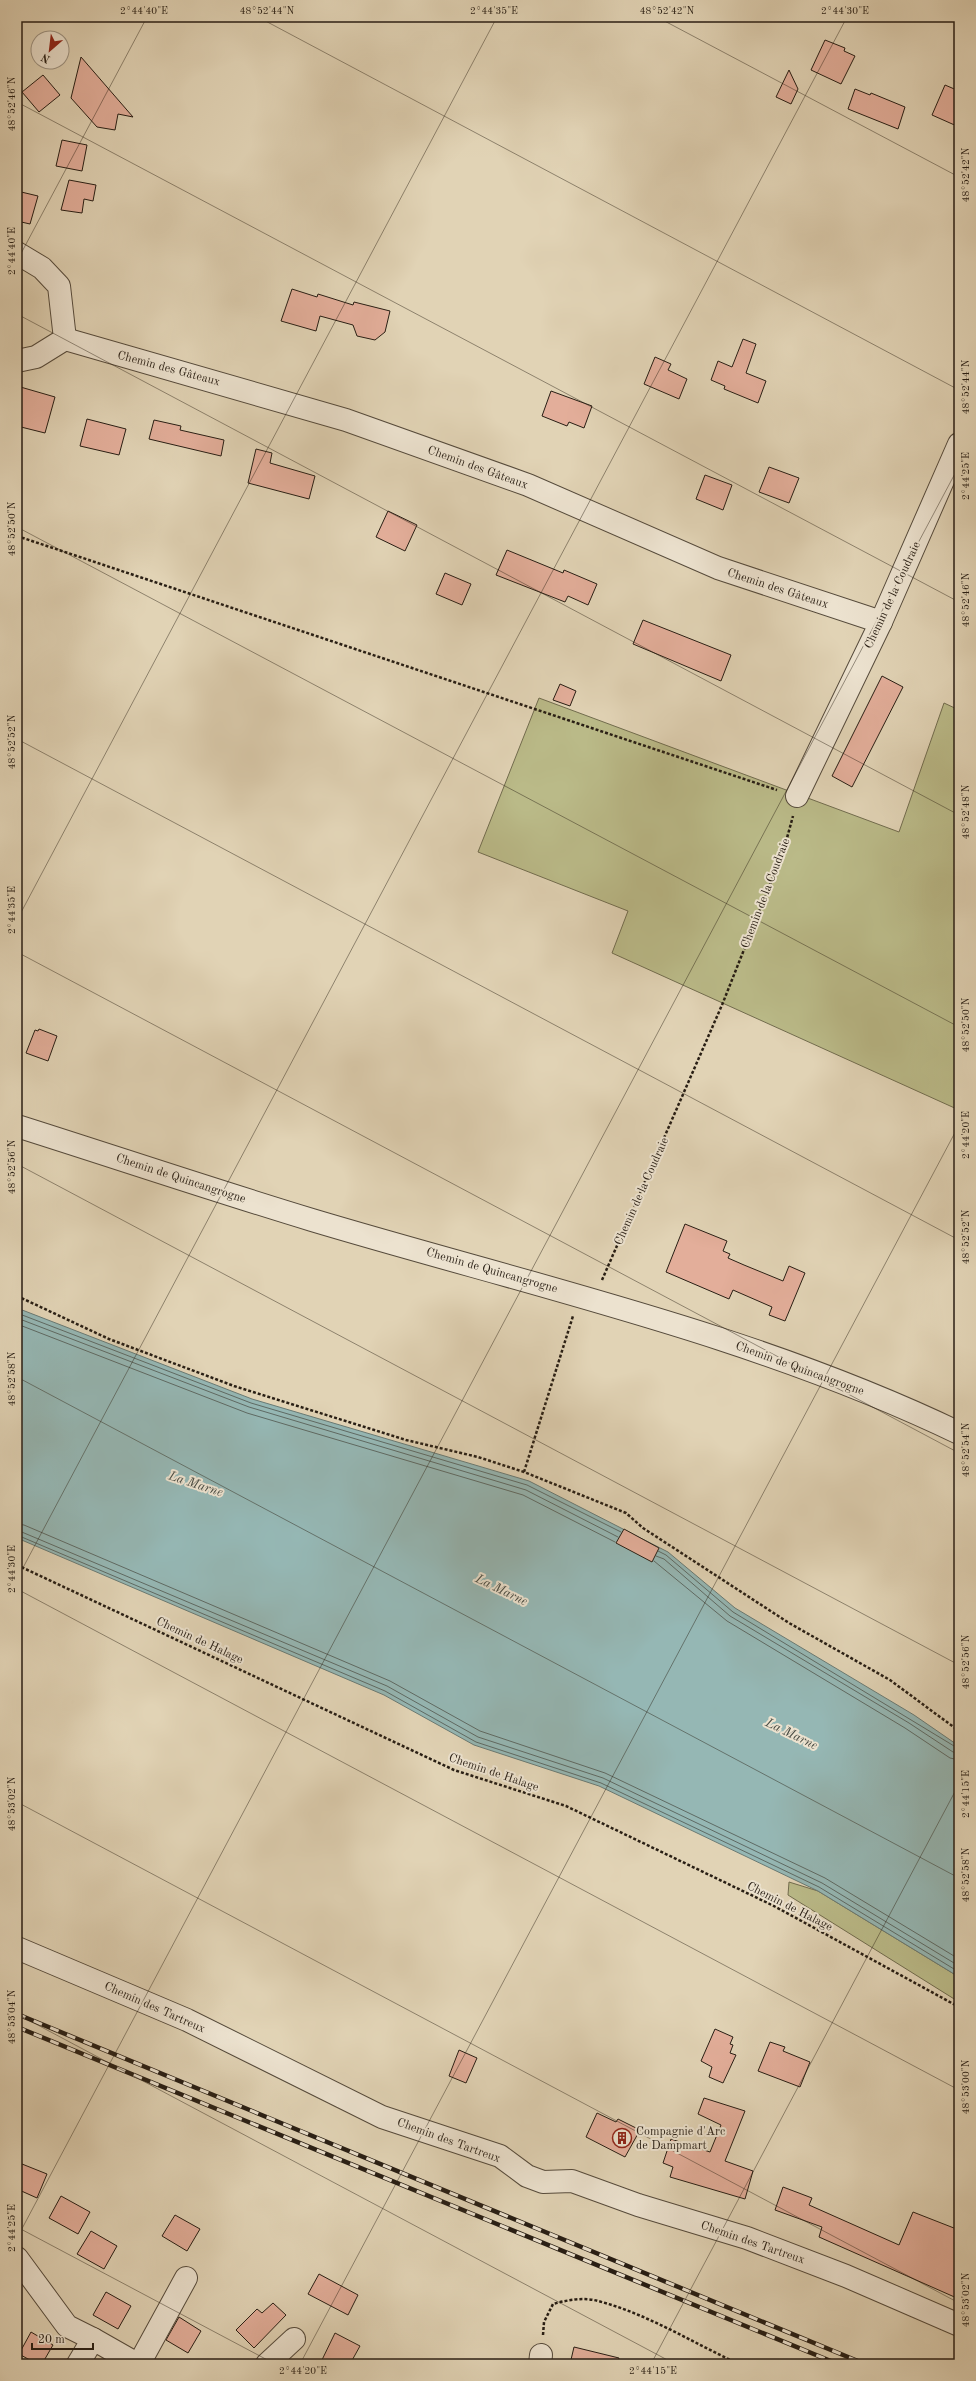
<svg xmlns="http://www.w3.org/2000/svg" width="976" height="2381" font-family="'Old Standard TT',serif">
	<rect width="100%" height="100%" fill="#e1d3b5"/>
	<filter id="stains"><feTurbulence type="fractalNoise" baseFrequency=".005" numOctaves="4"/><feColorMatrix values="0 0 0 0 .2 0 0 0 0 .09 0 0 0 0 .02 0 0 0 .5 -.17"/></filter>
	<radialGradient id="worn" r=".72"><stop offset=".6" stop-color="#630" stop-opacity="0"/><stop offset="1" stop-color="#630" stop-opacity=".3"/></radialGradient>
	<g fill="#baba88" stroke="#716c4e">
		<path d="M539,698L899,832L944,703L959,710V1110L612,953L628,911L478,852Z"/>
		<path d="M789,1882L818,1891L959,1977V2002L788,1895Z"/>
	</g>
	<path fill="#95b7b4" stroke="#697a74" d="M17,1308L252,1399L529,1481L668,1552L735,1608L914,1715L959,1746V1977L818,1891L599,1786L474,1745L384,1695L17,1538Z"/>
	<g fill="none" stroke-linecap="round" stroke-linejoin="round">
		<g stroke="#5e6a64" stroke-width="1">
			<path d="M17,1313L251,1403L527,1485L621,1532"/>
			<path d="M17,1318L249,1407L526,1490L618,1537"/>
			<path d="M17,1324L247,1413L523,1495L615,1542"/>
			<path d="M17,1524L24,1525L390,1681L480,1731L605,1773L825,1878L959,1959"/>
			<path d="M17,1530L387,1686L478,1737L603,1778L822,1883L959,1966"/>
			<path d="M17,1535L385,1691L476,1742L601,1783L819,1887L959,1972"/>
			<path d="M658,1551L666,1555L733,1612L959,1749"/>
			<path d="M656,1556L664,1559L730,1616L909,1723L953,1752L959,1754"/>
			<path d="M654,1561L727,1621L905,1728L950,1758L959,1760"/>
		</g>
	</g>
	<g fill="#e3ae9a" stroke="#281e14">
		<path d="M825,40L845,48L844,51L855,56L841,84L811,70Z"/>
		<path d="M81,57L133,117L118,114L115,130L97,127L71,98Z"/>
		<path d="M789,70L798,89L791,104L776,97Z"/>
		<path d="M43,75L60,95L39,112L22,92Z"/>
		<path d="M945,85L959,91V127L932,115Z"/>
		<path d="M855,89L870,95L871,93L905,107L898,129L848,109Z"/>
		<path d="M62,140L87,145L82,171L56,166Z"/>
		<path d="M69,180L96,185L93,201L84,199L82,213L61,210Z"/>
		<path d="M17,191L38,196L30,224L17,221Z"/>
		<path d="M292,289L317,297L318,294L353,305L354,302L390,311L385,332L375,340L357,336L353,325L320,316L316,331L281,321Z"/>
		<path d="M743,339L756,344L746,373L766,381L758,403L724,389L725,386L711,380L718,361L732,367Z"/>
		<path d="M655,357L671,364L668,370L687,379L679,399L644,384Z"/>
		<path d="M17,386L55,397L45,433L17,426Z"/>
		<path d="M551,391L592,406L584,428L569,422L567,426L542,416Z"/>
		<path d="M87,419L126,429L119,455L80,446Z"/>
		<path d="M154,420L181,426L180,430L224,440L221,456L149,439Z"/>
		<path d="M256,449L272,453L270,463L315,476L309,499L248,483Z"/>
		<path d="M769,467L799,478L789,503L759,492Z"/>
		<path d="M705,475L732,485L723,510L696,499Z"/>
		<path d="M388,511L417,525L405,551L376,537Z"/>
		<path d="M507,550L563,573L564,570L597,584L588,605L568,596L565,602L496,575Z"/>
		<path d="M445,573L471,584L462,605L436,594Z"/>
		<path d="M643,620L731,655L721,681L633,644Z"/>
		<path d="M882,676L903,687L852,787L832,776Z"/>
		<path d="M560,684L576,691L570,706L553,700Z"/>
		<path d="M39,1029L57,1036L48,1061L26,1053L35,1030L38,1031Z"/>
		<path d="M685,1224L727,1241L723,1251L730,1254L728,1258L744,1265L783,1281L789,1266L805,1273L785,1321L769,1315L772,1307L733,1290L729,1299L666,1272Z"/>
		<path d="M624,1529L659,1548L652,1562L616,1543Z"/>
		<path d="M715,2029L733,2037L730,2044L733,2045L730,2053L736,2055L723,2083L709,2077L712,2067L701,2061Z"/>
		<path d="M770,2042L785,2047L783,2051L810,2062L800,2087L758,2071Z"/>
		<path d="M459,2050L477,2058L466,2083L449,2076Z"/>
		<path d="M704,2098L745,2111L725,2161L753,2171L745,2199L670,2177L673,2167L663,2163L671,2139L710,2152L721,2125L698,2114Z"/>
		<path d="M597,2113L616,2122L618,2119L640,2130L625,2157L586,2137Z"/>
		<path d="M17,2162L47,2174L37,2198L17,2189Z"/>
		<path d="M783,2187L812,2198L809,2205L899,2245L913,2212L959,2230V2299L819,2237L822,2227L775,2210Z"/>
		<path d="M61,2196L90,2212L78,2234L49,2218Z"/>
		<path d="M175,2215L200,2229L187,2251L162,2236Z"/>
		<path d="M91,2231L117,2246L104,2269L77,2254Z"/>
		<path d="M319,2274L358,2295L348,2315L308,2294Z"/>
		<path d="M106,2292L131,2306L118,2329L93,2315Z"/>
		<path d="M273,2303L286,2315L254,2348L236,2330L257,2309L262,2313Z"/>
		<path d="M179,2317L201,2331L188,2353L166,2340Z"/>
		<path d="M31,2332L53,2345L42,2364H37L19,2354Z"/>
		<path d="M335,2333L360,2346L350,2364H320Z"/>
		<path d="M574,2347L619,2358L618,2364H570Z"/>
	</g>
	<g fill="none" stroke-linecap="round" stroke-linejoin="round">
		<defs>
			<g id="minor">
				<path d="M17,253L42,268L59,286L65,339L36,357L17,361"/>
				<path d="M65,339L346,420L528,485L718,568L881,622"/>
				<path d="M797,796L881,622L959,444"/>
				<path d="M17,1126C115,1157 213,1190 312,1220C529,1285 753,1334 959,1433"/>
				<path d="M17,1948L187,2020L382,2117L500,2156L527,2176L543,2182L572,2181L638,2205L747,2238L846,2276L959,2325"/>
				<path d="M17,2258L67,2326L93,2339"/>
				<path d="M78,2364L93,2339L137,2364"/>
				<path d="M139,2364L186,2278"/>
				<path d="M267,2364L294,2339"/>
				<path d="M540,2364L541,2355"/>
			</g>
		</defs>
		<use href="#minor" stroke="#564b3c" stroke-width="24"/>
		<g stroke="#281e14" stroke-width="2.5" stroke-dasharray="3 2" stroke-linecap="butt">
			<path d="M17,536L777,790"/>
			<path d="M602,1280L722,1005L784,849L793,816"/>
			<path d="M17,1296L109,1339L234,1386L406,1440L478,1457L524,1472L626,1513L643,1528L789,1623L890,1680L959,1731"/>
			<path d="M524,1472L573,1316"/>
			<path d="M17,1565L454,1770L566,1806L774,1906L959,2007"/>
			<path d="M543,2335L544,2322L553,2304C567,2300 584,2297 598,2301C648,2314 693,2343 739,2364"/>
		</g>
		<use href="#minor" stroke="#ece2cf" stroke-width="22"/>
		<defs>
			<g id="rail">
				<path d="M17,2014L865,2364"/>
				<path d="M17,2027L838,2364"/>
			</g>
		</defs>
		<use href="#rail" stroke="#281e14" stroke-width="4.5"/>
		<use href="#rail" stroke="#ece2cf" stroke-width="3" stroke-dasharray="9" stroke-linecap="butt"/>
	</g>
	<path fill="none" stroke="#281e14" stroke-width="1" stroke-opacity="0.45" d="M258,17L959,390M657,17L959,177M17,102L959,602M17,261L147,17M17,314L959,815M17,527L959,1027M17,739L959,1240M17,920L497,17M17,952L959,1453M17,1164L959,1665M17,1377L959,1878M17,1579L847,17M17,1589L959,2090M17,1802L959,2303M17,2014L675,2364M17,2227L275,2364M17,2238L959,466M300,2364L959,1125M651,2364L959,1784"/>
	<defs>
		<symbol id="building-ring" viewBox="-11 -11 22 22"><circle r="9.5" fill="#ece2cf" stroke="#8f2418" stroke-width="1.5"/><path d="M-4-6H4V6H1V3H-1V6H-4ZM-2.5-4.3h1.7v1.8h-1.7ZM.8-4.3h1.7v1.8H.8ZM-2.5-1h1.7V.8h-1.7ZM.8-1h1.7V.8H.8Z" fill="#8f2418"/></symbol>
	</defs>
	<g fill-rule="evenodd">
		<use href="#building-ring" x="611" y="2127" width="22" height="22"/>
	</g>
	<g text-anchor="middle" stroke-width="4" stroke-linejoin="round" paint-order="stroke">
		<g font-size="12" fill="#281e14" stroke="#ece2cf">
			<text transform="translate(169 368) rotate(15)" y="4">Chemin des Gâteaux</text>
			<text transform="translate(478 467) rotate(20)" y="4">Chemin des Gâteaux</text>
			<text transform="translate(778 588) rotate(18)" y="4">Chemin des Gâteaux</text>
			<text transform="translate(892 595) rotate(-65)" y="4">Chemin de la Coudraie</text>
			<text transform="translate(765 893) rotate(-69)" y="4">Chemin de la Coudraie</text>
			<text transform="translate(181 1178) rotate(18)" y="4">Chemin de Quincangrogne</text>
			<text transform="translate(641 1191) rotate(-66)" y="4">Chemin de la Coudraie</text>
			<text transform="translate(492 1270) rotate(16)" y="4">Chemin de Quincangrogne</text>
			<text transform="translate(800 1368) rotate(20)" y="4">Chemin de Quincangrogne</text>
			<text transform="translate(200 1640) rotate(25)" y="4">Chemin de Halage</text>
			<text transform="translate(494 1772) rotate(19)" y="4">Chemin de Halage</text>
			<text transform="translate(790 1906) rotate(27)" y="4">Chemin de Halage</text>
			<text transform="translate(155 2007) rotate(24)" y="4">Chemin des Tartreux</text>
			<text transform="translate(449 2140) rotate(20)" y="4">Chemin des Tartreux</text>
			<text transform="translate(753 2242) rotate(19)" y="4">Chemin des Tartreux</text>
		</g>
		<g font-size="12" fill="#281e14" stroke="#ece2cf" text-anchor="start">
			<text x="636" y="2135">Compagnie d'Arc<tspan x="636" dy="14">de Dampmart</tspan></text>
		</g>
		<g font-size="13" font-style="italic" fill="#494c44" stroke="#ece2cf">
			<text transform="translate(196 1483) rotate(18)" y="5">La Marne</text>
			<text transform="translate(502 1589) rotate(26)" y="5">La Marne</text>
			<text transform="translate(792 1733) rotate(26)" y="5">La Marne</text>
		</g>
	</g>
	<rect width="976" height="2381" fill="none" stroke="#e1d3b5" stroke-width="44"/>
	<g transform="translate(50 50) rotate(208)"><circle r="19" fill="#ece2cf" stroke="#9e9484"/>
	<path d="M0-3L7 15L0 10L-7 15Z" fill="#8f2418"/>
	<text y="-6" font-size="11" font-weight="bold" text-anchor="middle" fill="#281e14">N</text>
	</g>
	<path d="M32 2343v6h61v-6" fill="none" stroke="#281e14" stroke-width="2"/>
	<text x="38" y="2343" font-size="12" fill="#281e14" stroke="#ece2cf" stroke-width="3" paint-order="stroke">20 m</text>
	<rect x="22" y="22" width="932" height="2337" fill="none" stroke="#281e14" stroke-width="1.5"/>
	<g font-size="10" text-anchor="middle" fill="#281e14">
		<text x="144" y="14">2°44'40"E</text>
		<text x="267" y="14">48°52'44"N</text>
		<text x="494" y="14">2°44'35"E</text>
		<text x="667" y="14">48°52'42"N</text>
		<text x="845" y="14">2°44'30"E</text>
		<text transform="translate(11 104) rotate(-90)" y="4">48°52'46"N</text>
		<text transform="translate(965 175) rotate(-90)" y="4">48°52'42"N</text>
		<text transform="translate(11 251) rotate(-90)" y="4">2°44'40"E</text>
		<text transform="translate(965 387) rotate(-90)" y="4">48°52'44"N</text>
		<text transform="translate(965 476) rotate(-90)" y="4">2°44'25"E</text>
		<text transform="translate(11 529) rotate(-90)" y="4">48°52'50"N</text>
		<text transform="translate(965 600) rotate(-90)" y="4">48°52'46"N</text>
		<text transform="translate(11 742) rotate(-90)" y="4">48°52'52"N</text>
		<text transform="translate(965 812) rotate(-90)" y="4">48°52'48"N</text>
		<text transform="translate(11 910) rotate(-90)" y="4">2°44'35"E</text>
		<text transform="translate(965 1025) rotate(-90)" y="4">48°52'50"N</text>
		<text transform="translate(965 1135) rotate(-90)" y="4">2°44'20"E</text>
		<text transform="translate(11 1167) rotate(-90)" y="4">48°52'56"N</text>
		<text transform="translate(965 1237) rotate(-90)" y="4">48°52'52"N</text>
		<text transform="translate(11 1379) rotate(-90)" y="4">48°52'58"N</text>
		<text transform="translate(965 1450) rotate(-90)" y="4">48°52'54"N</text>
		<text transform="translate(11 1569) rotate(-90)" y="4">2°44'30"E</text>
		<text transform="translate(965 1662) rotate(-90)" y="4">48°52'56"N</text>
		<text transform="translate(965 1794) rotate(-90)" y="4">2°44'15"E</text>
		<text transform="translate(11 1804) rotate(-90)" y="4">48°53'02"N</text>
		<text transform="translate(965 1875) rotate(-90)" y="4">48°52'58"N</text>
		<text transform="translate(11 2017) rotate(-90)" y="4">48°53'04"N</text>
		<text transform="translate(965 2087) rotate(-90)" y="4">48°53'00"N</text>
		<text transform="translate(11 2228) rotate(-90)" y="4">2°44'25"E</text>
		<text transform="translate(965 2300) rotate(-90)" y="4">48°53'02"N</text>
		<text x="303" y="2374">2°44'20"E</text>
		<text x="653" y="2374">2°44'15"E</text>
	</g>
	<rect width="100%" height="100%" filter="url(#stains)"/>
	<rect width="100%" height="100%" fill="url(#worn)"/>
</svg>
